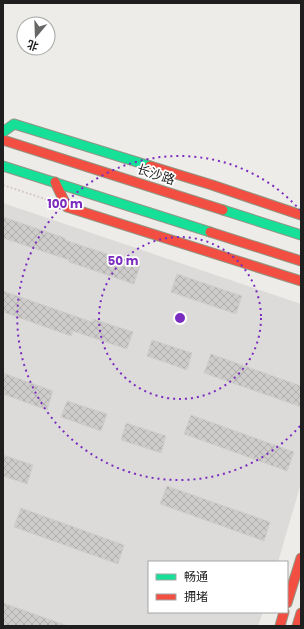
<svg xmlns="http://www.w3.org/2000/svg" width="304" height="629" font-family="Poppins,'Noto Sans SC',sans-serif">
	<defs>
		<pattern id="building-cross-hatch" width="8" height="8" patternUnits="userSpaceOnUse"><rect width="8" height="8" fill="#ceccca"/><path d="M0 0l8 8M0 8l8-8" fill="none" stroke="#b0afad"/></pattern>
	</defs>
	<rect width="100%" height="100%" fill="#edece9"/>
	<path fill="#dcdbda" d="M3,203L301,304V483L278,562H149V612H263L258,626H3Z"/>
	<g fill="url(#building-cross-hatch)" stroke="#d0ceca">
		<path d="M3,217L65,238V240L140,265L134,284L69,262V260L3,238Z"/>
		<path d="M177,274L242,296L236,314L171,292Z"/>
		<path d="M3,291L92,322L93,319L133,332L127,349L73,331L71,336L3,312Z"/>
		<path d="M152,340L192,353L187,370L147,356Z"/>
		<path d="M211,354L301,386V407L204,373Z"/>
		<path d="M3,373L53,391L47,410L3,394Z"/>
		<path d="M67,401L107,414L101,431L61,417Z"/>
		<path d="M191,415L294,452L287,471L184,434Z"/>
		<path d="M126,423L166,436L161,453L121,440Z"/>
		<path d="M3,455L33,465L27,484L3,476Z"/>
		<path d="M167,486L270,522L264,541L160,504Z"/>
		<path d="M21,508L124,545L118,564L14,527Z"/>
		<path d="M3,603L65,625V626H8L3,624Z"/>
	</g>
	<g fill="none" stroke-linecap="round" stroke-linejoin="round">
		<defs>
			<g id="fast">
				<path d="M3,132L14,124L150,166"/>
				<path d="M3,166L210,232"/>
				<path d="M223,210L301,235"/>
			</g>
			<g id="jam">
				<path d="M3,140L223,210"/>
				<path d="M150,166L212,185L301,215"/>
				<path d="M55,182L67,207L301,281"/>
				<path d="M210,232L301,261"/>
				<path d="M287,603L301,558"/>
				<path d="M280,626L284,612"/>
				<path d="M297,626L301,613"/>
			</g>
		</defs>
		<use href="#fast" stroke="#939582" stroke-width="11"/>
		<use href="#jam" stroke="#939582" stroke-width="11"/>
		<path stroke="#d5cbc8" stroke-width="2" stroke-dasharray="2 2" stroke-linecap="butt" d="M3,185L51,201"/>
		<use href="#fast" stroke="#16e098" stroke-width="9"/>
		<use href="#jam" stroke="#f24e42" stroke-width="9"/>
	</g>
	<g fill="none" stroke="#7b2cbf" stroke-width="2" stroke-dasharray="2 4">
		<circle cx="180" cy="318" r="81"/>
		<path d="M300 426A162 162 0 1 1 300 210"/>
	</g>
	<g text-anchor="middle" stroke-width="3.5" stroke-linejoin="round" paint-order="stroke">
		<g font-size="13" fill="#1f1f1f" stroke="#fff">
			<text transform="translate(156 174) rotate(18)" y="5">长沙路</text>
		</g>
	</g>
	<circle cx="180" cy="318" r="6" fill="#7b2cbf" stroke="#fff" stroke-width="2"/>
	<g font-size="12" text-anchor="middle" font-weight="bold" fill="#7b2cbf" stroke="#fff" stroke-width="3.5" stroke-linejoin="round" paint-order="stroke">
		<text x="65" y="208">100 m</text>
		<text x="123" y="265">50 m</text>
	</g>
	<rect width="304" height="629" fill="none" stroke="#1f1f1f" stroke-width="8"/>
	<rect x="148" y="561" width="140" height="52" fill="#ffffff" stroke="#a5a5a5"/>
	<rect x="156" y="574" width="20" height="6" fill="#16e098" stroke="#a5a5a5"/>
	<text x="184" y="581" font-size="12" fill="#1f1f1f">畅通</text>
	<rect x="156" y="594" width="20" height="6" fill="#f24e42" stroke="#a5a5a5"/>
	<text x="184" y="601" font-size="12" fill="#1f1f1f">拥堵</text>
	<g transform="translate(36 36) rotate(199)"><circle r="19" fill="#ffffff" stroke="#a5a5a5"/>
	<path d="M0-3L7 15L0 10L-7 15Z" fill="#676766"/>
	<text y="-6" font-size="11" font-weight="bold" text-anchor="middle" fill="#1f1f1f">北</text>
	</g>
</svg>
